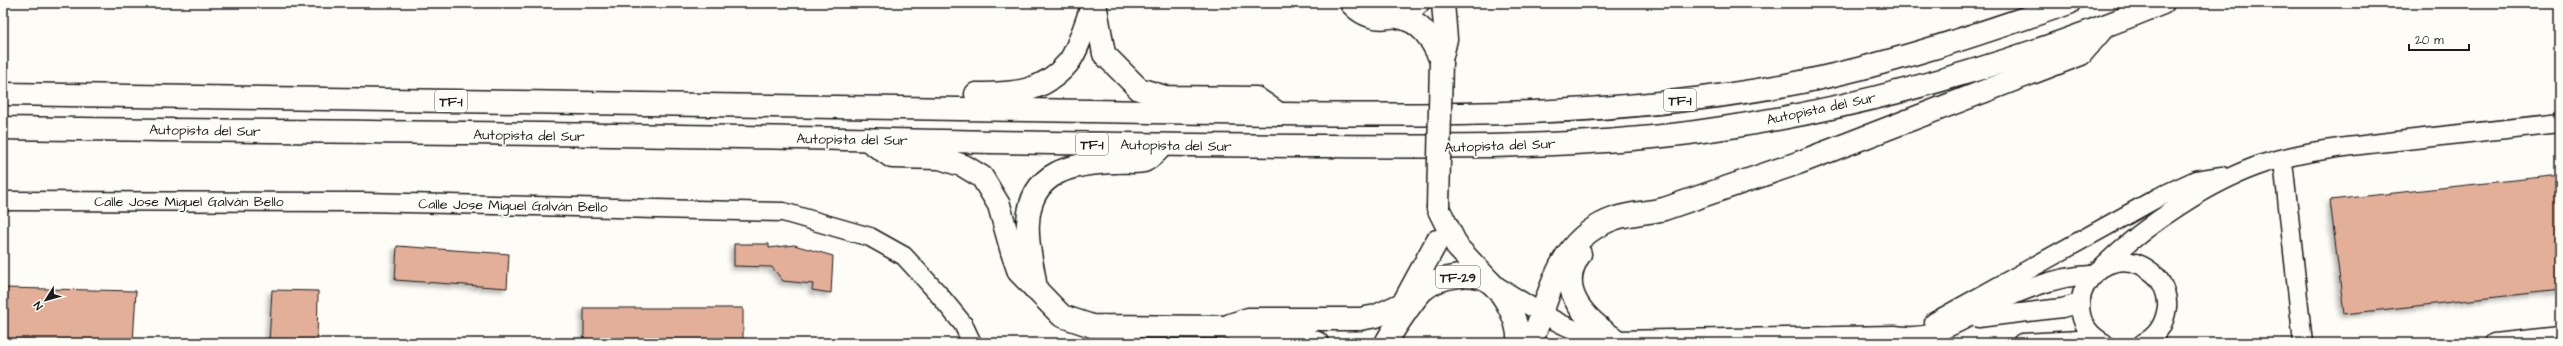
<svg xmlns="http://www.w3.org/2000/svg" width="2563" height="346" font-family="'Architects Daughter',sans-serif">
	<defs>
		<filter id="shadow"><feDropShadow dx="-3.5" dy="3.5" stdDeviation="2" flood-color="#0004"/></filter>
	</defs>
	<rect width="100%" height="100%" fill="#fdfcf7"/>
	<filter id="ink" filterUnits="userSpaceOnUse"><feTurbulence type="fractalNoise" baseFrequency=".025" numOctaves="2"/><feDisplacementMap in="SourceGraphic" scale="8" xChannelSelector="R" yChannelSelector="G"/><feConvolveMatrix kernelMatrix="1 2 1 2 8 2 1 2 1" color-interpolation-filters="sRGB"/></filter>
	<g filter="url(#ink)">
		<g fill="#e4af98" stroke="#1c1c1c" filter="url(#shadow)">
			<path d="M2560,175V290L2344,314L2330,200Z"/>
			<path d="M734,244H769V248L794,245L833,256L831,293L812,290L813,284L783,281L772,267L734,266Z"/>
			<path d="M397,246L509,254L507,288L395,280Z"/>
			<path d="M3,288L136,291L133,343H3Z"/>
			<path d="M272,290L318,291L317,343H269Z"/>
			<rect x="584" y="308" width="159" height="35"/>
		</g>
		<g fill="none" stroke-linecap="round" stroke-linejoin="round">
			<defs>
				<g id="minor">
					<path d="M2284,170L2303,343"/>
					<path d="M3,201L363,202L783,212L870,237L904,256L936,291L963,324L972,343"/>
					<path d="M2103,266C2145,225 2210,181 2266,163C2308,150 2353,146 2397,141C2452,135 2506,129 2560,123"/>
					<path d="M1495,285C1537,309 1567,335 1616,340L1894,335C1930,340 1946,329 1977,313C2012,294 2052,276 2092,275"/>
					<path d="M1978,318L2062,308L2080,303"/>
					<path d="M1934,322L2159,197L2196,180L2222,176"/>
					<path d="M2022,343L2097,339"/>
					<path d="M2104,343C2047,312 2104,230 2154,274C2162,281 2168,295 2167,307C2165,322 2158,336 2143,343"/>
					<path d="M2494,343L2560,336"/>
				</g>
				<g id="primary">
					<path d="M1351,3C1370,24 1399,21 1418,3"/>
					<path d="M1397,17C1422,21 1431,39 1441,60"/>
					<path d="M1441,60L1446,39L1443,3"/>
					<path d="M1438,208L1458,248L1490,282"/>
					<path d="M1404,302L1437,241"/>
					<path d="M1386,343C1391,333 1415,297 1423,290C1438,277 1474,269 1491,283C1506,296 1520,324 1518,343"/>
				</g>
				<g id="motorway">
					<path d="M1095,3L1104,54L1139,89L1165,97L1256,98L1279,114"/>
					<path d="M3,94L1279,114C1449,116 1619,116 1786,85C1883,67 1976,35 2069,3"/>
					<path d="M976,94C1013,94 1043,93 1068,63C1077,53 1088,17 1093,3"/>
					<path d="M3,128C299,132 594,133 890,140C1036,143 1182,146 1328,146C1448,147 1569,148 1689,133C1851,112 2011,65 2163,3"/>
					<path d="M866,139L892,157L940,158L964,166L982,177L999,205L1012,252L1019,272L1062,316L1092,326L1225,327L1252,334L1286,338L1301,337L1317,343"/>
					<path d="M1580,254C1554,291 1587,320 1616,340"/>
					<path d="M1036,290C1034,268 1026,246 1028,223C1030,170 1074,163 1117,162C1124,161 1137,163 1144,161C1151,158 1158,150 1163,145"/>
					<path d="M1230,325L1248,319H1360L1376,316L1404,303"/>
					<path d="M1531,343C1552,291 1557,238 1616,218C1632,213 1648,213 1664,209L1798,163L2081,54L2104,27"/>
				</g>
			</defs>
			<use href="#minor" stroke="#1c1c1c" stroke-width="21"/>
			<use href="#primary" stroke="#1c1c1c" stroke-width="25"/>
			<use href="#motorway" stroke="#1c1c1c" stroke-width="25"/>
			<use href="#minor" stroke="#fdfcf7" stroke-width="18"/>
			<use href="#primary" stroke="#fdfcf7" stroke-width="22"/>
			<use href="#motorway" stroke="#fdfcf7" stroke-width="22"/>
			<defs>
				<path id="primary-bridge" d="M1438,208L1441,60"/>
			</defs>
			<use href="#primary-bridge" stroke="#1c1c1c" stroke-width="25" stroke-linecap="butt"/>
			<use href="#primary-bridge" stroke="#fdfcf7" stroke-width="22"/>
		</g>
	</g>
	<g text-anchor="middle" stroke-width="3.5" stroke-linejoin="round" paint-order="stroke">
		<g fill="#fdfcf7" stroke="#605f5e" stroke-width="1">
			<rect x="1664" y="89" width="32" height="22" rx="3"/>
			<rect x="435" y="90" width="32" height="22" rx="3"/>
			<rect x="1076" y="133" width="32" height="22" rx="3"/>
			<rect x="1436" y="266" width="44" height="22" rx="3"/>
		</g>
		<g font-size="13" font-weight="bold" fill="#1c1c1c">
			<text x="1680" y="105">TF-1</text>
			<text x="451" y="106">TF-1</text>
			<text x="1092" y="149">TF-1</text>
			<text x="1458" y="282">TF-29</text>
		</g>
		<g font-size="14" fill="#1c1c1c" stroke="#fdfcf7">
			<text transform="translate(1821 108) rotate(-12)" y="5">Autopista del Sur</text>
			<text transform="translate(205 130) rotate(1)" y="5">Autopista del Sur</text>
			<text transform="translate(529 135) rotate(1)" y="5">Autopista del Sur</text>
			<text transform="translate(852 139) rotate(1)" y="5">Autopista del Sur</text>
			<text transform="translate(1176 145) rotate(1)" y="5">Autopista del Sur</text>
			<text transform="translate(1500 145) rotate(-2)" y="5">Autopista del Sur</text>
			<text x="189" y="206">Calle Jose Miguel Galván Bello</text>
			<text transform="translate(513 205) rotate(1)" y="5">Calle Jose Miguel Galván Bello</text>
		</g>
	</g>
	<rect width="2563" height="346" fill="none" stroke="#fdfcf7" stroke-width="16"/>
	<rect x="8" y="8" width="2547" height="330" fill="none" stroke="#1c1c1c" stroke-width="1.5" filter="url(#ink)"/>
	<g transform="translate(46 300) rotate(233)" stroke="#fdfcf7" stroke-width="3" paint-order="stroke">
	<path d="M0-3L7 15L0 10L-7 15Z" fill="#1c1c1c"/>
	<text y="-6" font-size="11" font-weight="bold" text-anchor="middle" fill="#1c1c1c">N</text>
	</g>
	<path d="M2409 44v6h60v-6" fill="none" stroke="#1c1c1c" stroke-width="2"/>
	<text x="2415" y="44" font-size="12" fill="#1c1c1c" stroke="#fdfcf7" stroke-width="3" paint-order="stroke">20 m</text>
</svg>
